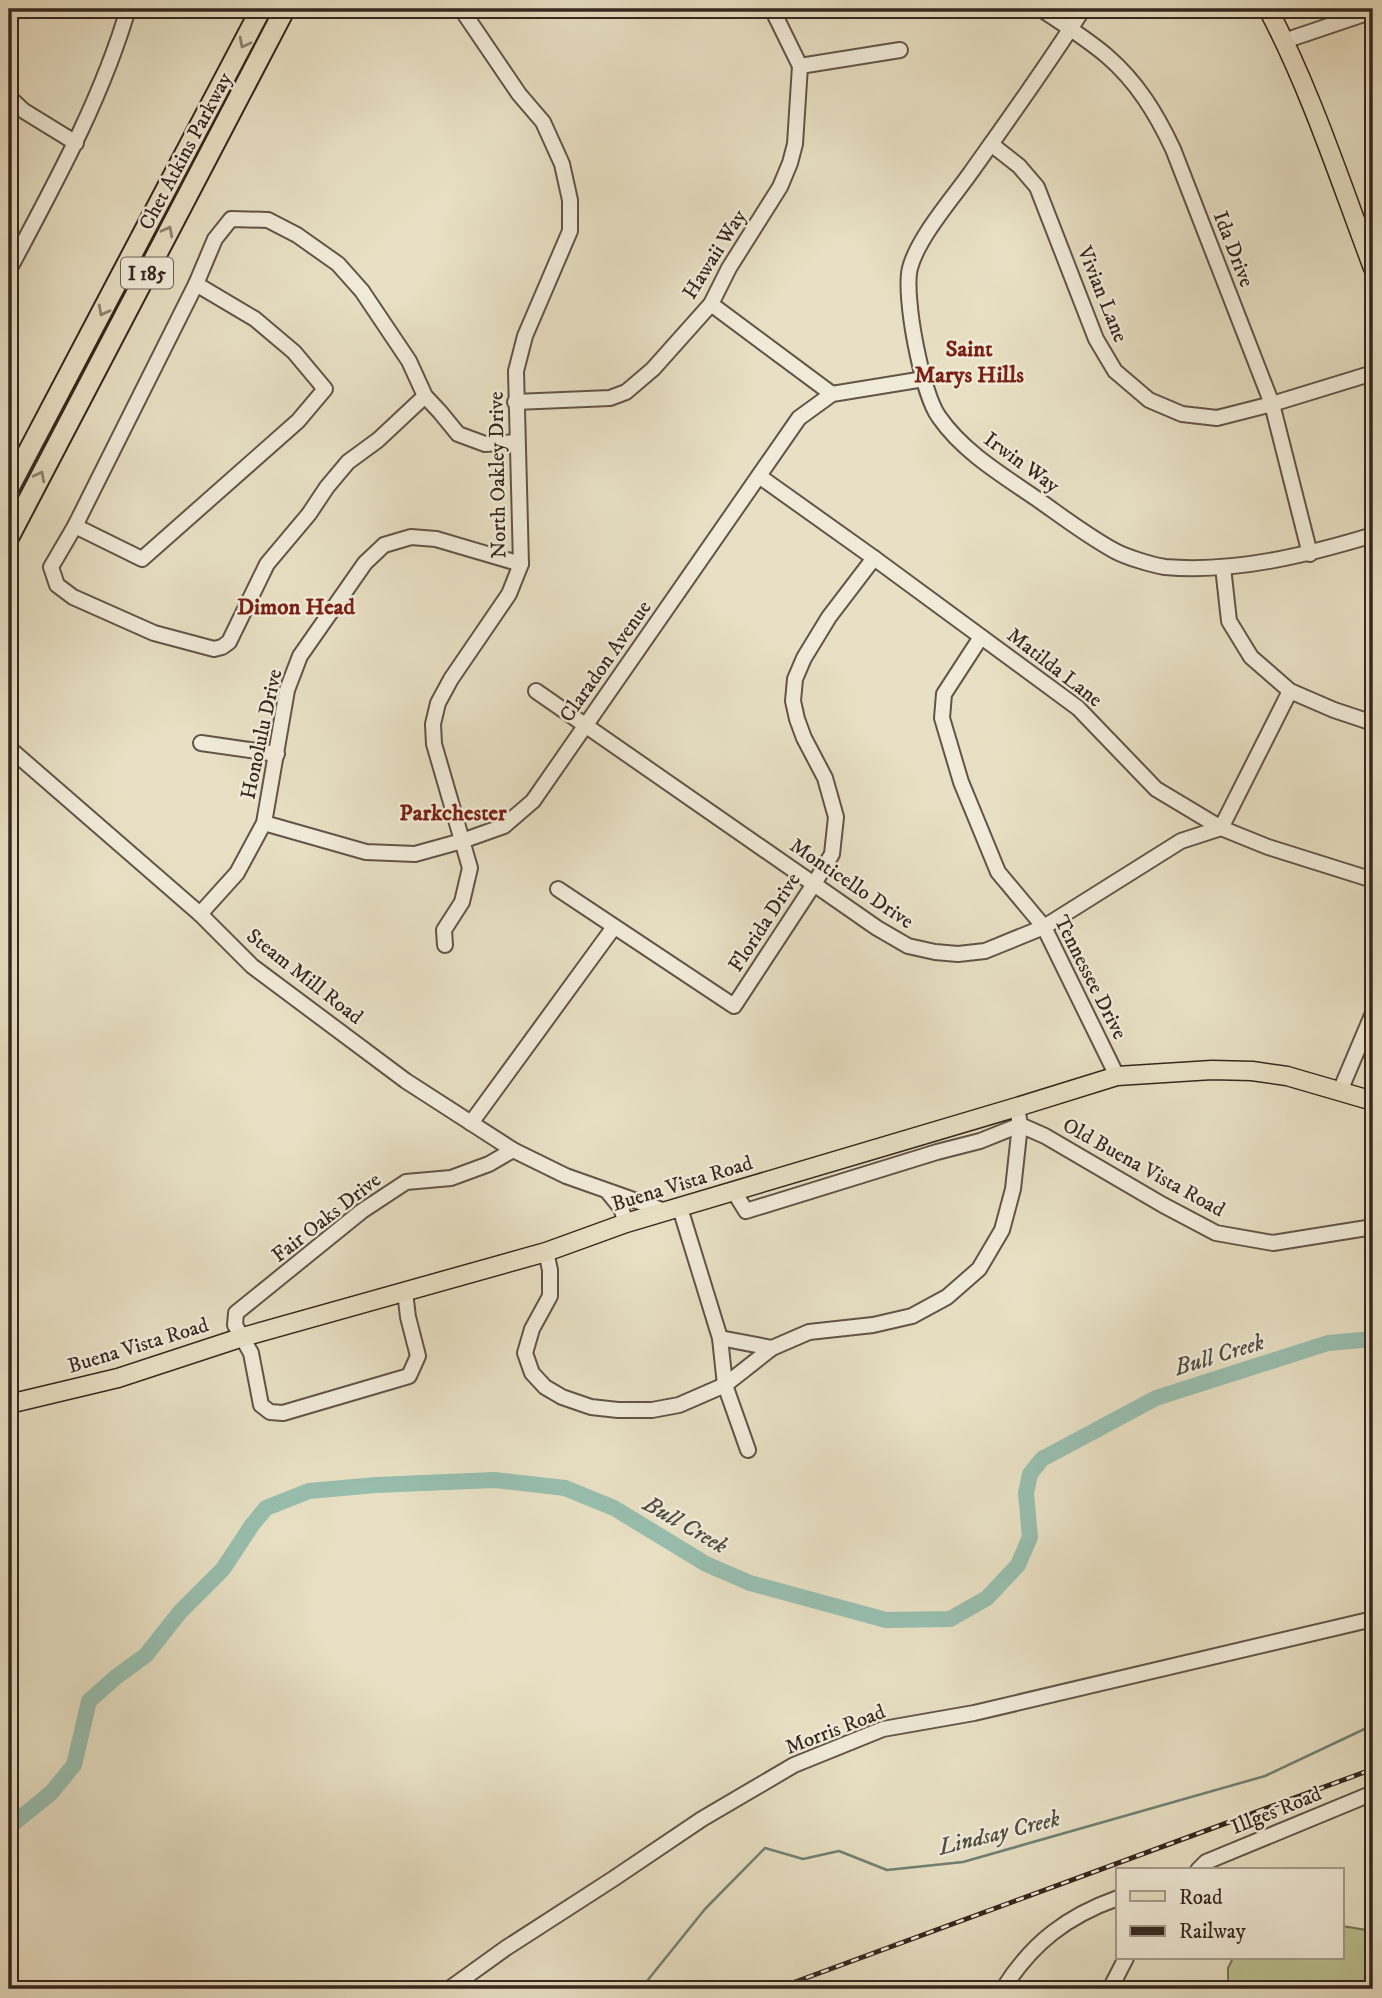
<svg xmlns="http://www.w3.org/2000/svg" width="1382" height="1998" font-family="'IM FELL DW Pica',serif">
	<rect width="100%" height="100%" fill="#e8e0c4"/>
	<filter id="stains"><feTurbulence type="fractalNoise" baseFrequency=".00286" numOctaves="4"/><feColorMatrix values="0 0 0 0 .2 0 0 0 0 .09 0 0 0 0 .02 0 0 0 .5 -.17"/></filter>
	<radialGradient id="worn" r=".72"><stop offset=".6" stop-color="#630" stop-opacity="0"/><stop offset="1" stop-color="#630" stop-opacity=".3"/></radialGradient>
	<path fill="#bbc190" stroke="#787458" stroke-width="2" d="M1342,1926L1366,1930L1373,1955V1989H1228V1968L1233,1958H1342Z"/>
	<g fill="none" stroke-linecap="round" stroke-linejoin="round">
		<path stroke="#708175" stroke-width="2.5" d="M642,1989L643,1986L705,1909L765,1848L803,1859L839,1851L887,1870L963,1862L1265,1776L1373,1725"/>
		<path stroke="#98beae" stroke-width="16" d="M9,1827L51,1793L74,1765L89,1701L116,1677L146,1655L180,1612L223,1569L252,1525L266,1508L309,1491L376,1485L495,1480L565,1488L614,1508L706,1564L750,1583L886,1620L950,1619L987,1598L1018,1565L1030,1537L1026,1493L1030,1474L1042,1459L1156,1398L1328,1343L1373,1339"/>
		<defs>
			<g id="minor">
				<path d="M1041,9C1063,24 1087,39 1107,56C1137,82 1156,113 1173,149L1272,404L1310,554"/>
				<path d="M1083,9C1048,65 1008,120 969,175C951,200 918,238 910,268C903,295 922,394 939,417C964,453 1004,476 1040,501C1064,518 1089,537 1115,551C1126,557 1152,565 1165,567C1235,573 1307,555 1373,535"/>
				<path d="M1284,41L1373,11"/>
				<path d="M800,66L900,50"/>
				<path d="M9,97L24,111L76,143"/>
				<path d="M991,144L1019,166L1037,187L1096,339L1115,371L1149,400L1182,414L1217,418L1272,404L1373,373"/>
				<path d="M9,270C54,185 101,101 128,9"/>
				<path d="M711,304L832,394"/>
				<path d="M425,396L378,440L348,462L327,487L309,514L267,564L229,642L222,647L214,649L154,633L73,597L57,585L51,567L75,526L196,284L215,239L231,219L268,220L297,235L338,264L362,291L409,361L425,396L440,412L458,434L485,444L517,442"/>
				<path d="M515,402L610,398L626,392L653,369L711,304L729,268L780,187L790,163L795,144L800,66L772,9"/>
				<path d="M759,476L874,558L1078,708L1156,789L1221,828L1268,847L1373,880"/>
				<path d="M75,526L142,559L298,421L325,389L294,352L255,319L196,284"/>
				<path d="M1223,567L1229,621L1251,657L1290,691L1334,710L1373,723"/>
				<path d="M981,637L944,694L942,718L961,782L998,872L1044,927L1117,1076"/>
				<path d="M536,691L877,928L908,946L935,952L958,954L985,951L1044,927L1181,841L1221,828L1290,691"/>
				<path d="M201,743L277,754"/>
				<path d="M9,748L200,914L252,966L406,1081L513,1150L566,1176L665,1211"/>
				<path d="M264,823L366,852L415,854L462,841L504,826L533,801L799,418L832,394L924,379"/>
				<path d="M558,889L734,1006L814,884L832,854L836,817L825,778L804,738L797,719L793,701L795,679L804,658L829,617L874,558"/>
				<path d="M200,914L237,873L264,823L287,690L300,656L365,563L384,545L411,537L436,539L521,564"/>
				<path d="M445,945L444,930L462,902L470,868L434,744L433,724L438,703L451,679L509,594L521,564L516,371L525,336L570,231V200L562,164L543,122L519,94L466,16L464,9"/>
				<path d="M1340,1091L1373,1013"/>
				<path d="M471,1123L614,927"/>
				<path d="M1020,1125L1045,1136L1163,1205L1216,1233L1273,1243L1373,1227"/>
				<path d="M733,1190L746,1211L937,1152L980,1141L1020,1125"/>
				<path d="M608,1192L621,1208L626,1223"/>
				<path d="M680,1208L720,1338L725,1385L748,1450"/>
				<path d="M546,1252L550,1270V1296L532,1329L525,1353L532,1373L545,1387L562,1397L591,1407L618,1410H652L679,1405L725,1385L772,1348"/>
				<path d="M405,1292L408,1317L418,1356L409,1376L283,1413L270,1412L261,1405L251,1353L235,1325L236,1313L362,1211L406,1182L451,1178L489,1164L513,1150"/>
				<path d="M720,1338L772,1348L809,1332L873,1325L912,1316L947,1297L979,1269L1002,1230L1013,1189L1020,1125L1017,1107"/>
				<path d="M1198,1870L1206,1862L1373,1793"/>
				<path d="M449,1989L506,1948L613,1879L702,1819L794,1765L883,1729L974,1713L1373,1619"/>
				<path d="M1003,1989C1032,1943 1067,1916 1118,1898"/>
				<path d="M1110,1989L1126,1958"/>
			</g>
			<g id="major">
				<path d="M1268,9C1311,91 1340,181 1373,268"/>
				<path d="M9,1404L118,1378L243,1337L546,1252L626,1223L1017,1107L1117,1076L1212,1070L1252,1071L1287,1076L1373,1101"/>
			</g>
			<g id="highway">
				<path d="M9,488L261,9"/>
				<path d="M9,537L285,9"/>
			</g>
		</defs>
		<use href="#minor" stroke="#625448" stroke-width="18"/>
		<use href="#major" stroke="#35261f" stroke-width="21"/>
		<use href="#highway" stroke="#35261f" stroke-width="23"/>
		<use href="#minor" stroke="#f0ebd9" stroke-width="14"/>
		<use href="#major" stroke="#e8e0c4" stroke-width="18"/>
		<use href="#highway" stroke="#e8e0c4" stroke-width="19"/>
		<defs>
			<path id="rail" d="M776,1989L1373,1769"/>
		</defs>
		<use href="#rail" stroke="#35261f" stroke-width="5"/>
		<use href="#rail" stroke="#f0ebd9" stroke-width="2.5" stroke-dasharray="8" stroke-linecap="butt"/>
	</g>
	<defs><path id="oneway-chevron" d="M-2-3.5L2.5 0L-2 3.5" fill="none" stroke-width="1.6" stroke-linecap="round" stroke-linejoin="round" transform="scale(1.75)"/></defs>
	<g stroke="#8e8372">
		<use href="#oneway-chevron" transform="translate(244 43) rotate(117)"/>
		<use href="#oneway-chevron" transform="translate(168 231) rotate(-62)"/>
		<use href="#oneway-chevron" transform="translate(103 311) rotate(118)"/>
		<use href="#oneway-chevron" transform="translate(40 476) rotate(-62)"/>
	</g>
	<g text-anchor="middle" stroke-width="5" stroke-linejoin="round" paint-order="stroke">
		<rect fill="#f0ebd9" stroke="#6d6157" stroke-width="2" x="121" y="257.5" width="52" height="31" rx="5"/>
		<g font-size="19" font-weight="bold" fill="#35261f">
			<text x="147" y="280">I 185</text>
		</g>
		<g font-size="21" fill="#35261f" stroke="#f0ebd9">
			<text transform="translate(185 151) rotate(-62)" y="7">Chet Atkins Parkway</text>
			<text transform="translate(1234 249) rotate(69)" y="7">Ida Drive</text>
			<text transform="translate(714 254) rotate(-58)" y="7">Hawaii Way</text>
			<text transform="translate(1103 294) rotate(68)" y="7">Vivian Lane</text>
			<text transform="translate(1022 462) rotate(36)" y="7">Irwin Way</text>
			<text transform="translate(497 475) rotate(-91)" y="7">North Oakley Drive</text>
			<text transform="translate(605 661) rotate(-55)" y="7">Claradon Avenue</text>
			<text transform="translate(1055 667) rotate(38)" y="7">Matilda Lane</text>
			<text transform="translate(261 734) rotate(-78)" y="7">Honolulu Drive</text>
			<text transform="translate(852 883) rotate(34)" y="7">Monticello Drive</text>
			<text transform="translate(764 922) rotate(-57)" y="7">Florida Drive</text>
			<text transform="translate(305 976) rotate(38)" y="7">Steam Mill Road</text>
			<text transform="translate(1091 977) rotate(63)" y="7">Tennessee Drive</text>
			<text transform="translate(1144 1167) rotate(29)" y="7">Old Buena Vista Road</text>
			<text transform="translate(682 1183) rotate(-17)" y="7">Buena Vista Road</text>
			<text transform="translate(326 1217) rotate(-38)" y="7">Fair Oaks Drive</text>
			<text transform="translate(138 1345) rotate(-17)" y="7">Buena Vista Road</text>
			<text transform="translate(835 1729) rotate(-21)" y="7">Morris Road</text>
			<text transform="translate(1276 1810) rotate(-22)" y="7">Illges Road</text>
		</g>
		<g font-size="23" font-weight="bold" fill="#7a1f14" stroke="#f0ebd9">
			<text x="969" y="356">Saint<tspan x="969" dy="26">Marys Hills</tspan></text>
			<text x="296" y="614">Dimon Head</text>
			<text x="453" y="820">Parkchester</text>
		</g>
		<g font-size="23" font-style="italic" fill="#4e4c43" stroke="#f0ebd9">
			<text transform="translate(1219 1354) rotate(-17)" y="8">Bull Creek</text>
			<text transform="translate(686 1524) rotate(30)" y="8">Bull Creek</text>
			<text transform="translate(999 1832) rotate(-14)" y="8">Lindsay Creek</text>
		</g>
	</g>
	<rect width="1382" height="1998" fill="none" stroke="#e8e0c4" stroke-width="35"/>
	<rect x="10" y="10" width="1361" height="1977" fill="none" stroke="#35261f" stroke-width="3.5"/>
	<rect x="18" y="18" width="1347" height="1963" fill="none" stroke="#35261f" stroke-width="2"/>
	<rect x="1116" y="1868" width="228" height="91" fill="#f0ebd9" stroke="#a59c8f" stroke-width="2"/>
	<rect x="1130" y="1891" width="35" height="10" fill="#e8e0c4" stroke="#a59c8f" stroke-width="2"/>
	<text x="1179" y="1904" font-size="21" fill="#35261f">Road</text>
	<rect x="1130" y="1926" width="35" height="10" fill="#35261f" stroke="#a59c8f" stroke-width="2"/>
	<text x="1179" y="1938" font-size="21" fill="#35261f">Railway</text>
	<rect width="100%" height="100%" filter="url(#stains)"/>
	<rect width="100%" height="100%" fill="url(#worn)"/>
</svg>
